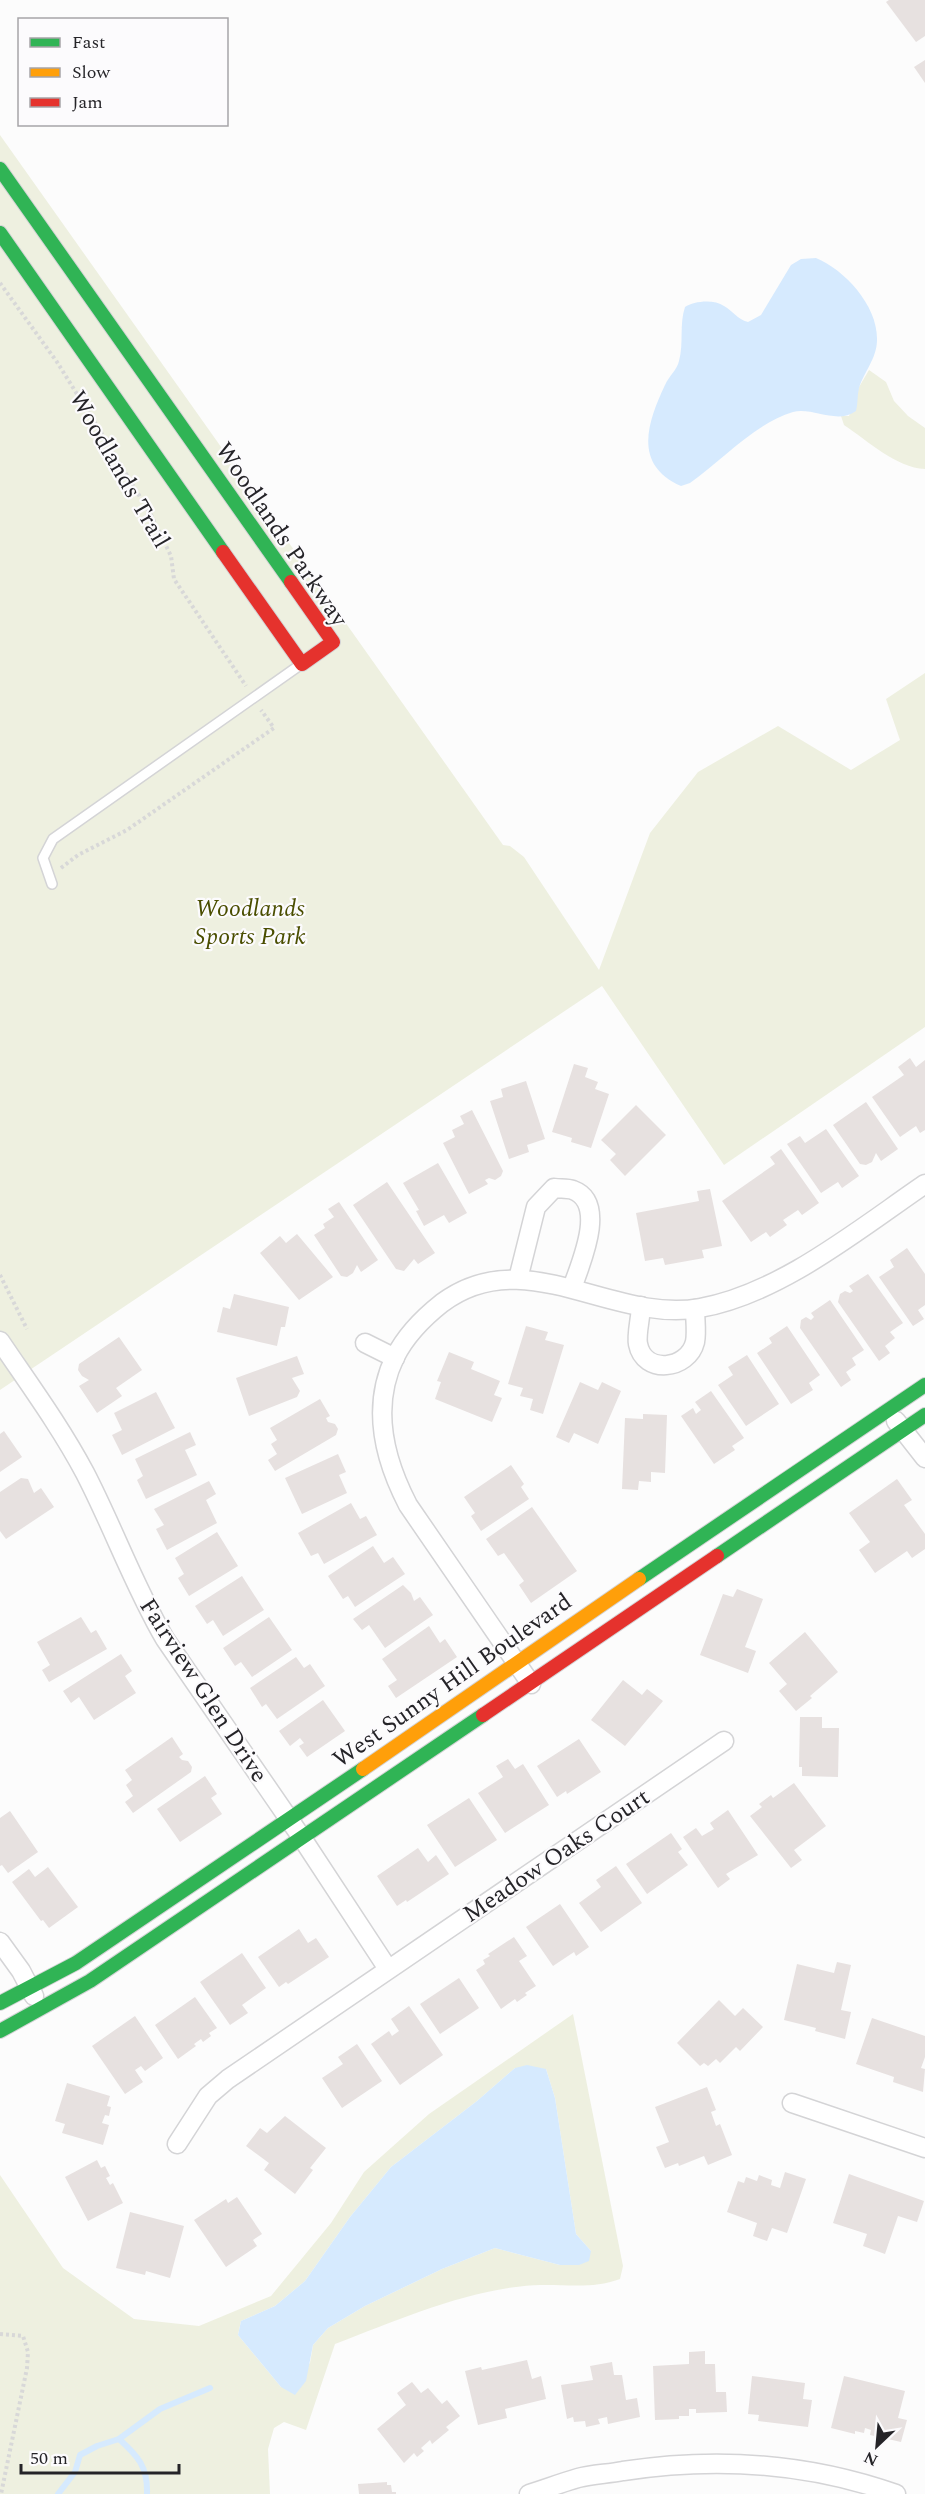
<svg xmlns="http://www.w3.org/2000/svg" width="925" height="2494" font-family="Spectral,serif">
	<rect width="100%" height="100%" fill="#fcfcfc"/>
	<g fill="#eef0e0" fill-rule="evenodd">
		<path d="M0,135L503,845L510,846L524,857L599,970L650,833L698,772L778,726L851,770L900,740L886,699L925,673V1027L724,1165L602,986L0,1390Z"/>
		<path d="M869,370L886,382L894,401L908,416L925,428V469C896,468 867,440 844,425L841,416H849L859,387Z"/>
		<path d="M573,2014L623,2266L620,2279C588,2291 558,2282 524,2286C458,2293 396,2321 335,2344L306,2430L284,2422L274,2428L268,2449L270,2494H0V2175L63,2268L134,2319L199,2326L271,2296L331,2223L364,2172L429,2114ZM515,2068L546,2069L555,2098L576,2234L591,2251L560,2265L495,2248L442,2269L365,2306L328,2328L313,2345L310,2363L281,2387L238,2335L241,2321L275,2306L305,2281L350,2217L391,2167L477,2101Z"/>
	</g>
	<g fill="#d6eafe">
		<path d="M816,258C845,270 878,306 877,340C877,358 864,372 859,388C857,396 858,404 856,411C837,425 813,407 793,412C754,424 723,460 690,483L681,486C633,465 647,423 665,385C669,376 677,370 679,361C684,343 679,325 685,307C694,301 714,299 724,306C733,311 737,319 748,322L761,315L791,265L801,259Z"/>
		<path d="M527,2065L546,2069L555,2098L576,2234L591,2251L589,2261L579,2265H560L495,2248L442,2269L365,2306L328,2328L313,2345L306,2381L295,2395L281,2387L238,2335L241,2321L275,2306L305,2281L350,2217L391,2167L477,2101L515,2068Z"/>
	</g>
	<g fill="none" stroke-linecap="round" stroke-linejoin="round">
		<g stroke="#d6eafe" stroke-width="6">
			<path d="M119,2439L160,2409L210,2388"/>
			<path d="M58,2494L75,2472L80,2455L97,2446L119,2439C138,2456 148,2467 147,2494"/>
		</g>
	</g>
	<g fill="#e7e1e0">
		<path d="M889,0H925V36L916,42L886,2Z"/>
		<path d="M925,60V83L914,67Z"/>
		<path d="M910,1058L916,1067L925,1060V1130L920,1133L916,1126L900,1137L872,1097L904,1075L898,1067Z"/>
		<path d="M574,1064L588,1068L585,1077L598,1082L595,1089L609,1094L591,1148L571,1142L572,1138L552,1132Z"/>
		<path d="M526,1081L545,1139L527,1145L529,1152L509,1159L490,1101L503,1097L501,1089Z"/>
		<path d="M866,1102L898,1149L881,1161L876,1153L872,1162L866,1165L860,1164L833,1125Z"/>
		<path d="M636,1105L666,1135L625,1176L610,1160L616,1154L601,1140Z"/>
		<path d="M472,1110L503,1171L501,1176L495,1180L489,1178L485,1180L488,1184L469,1194L443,1143L455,1137L452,1130L464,1124L460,1116Z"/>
		<path d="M826,1129L859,1176L842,1188L838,1182L821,1193L787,1144L800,1136L805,1143Z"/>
		<path d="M781,1149L819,1203L802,1215L798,1210L783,1220L787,1225L770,1237L766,1232L751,1242L722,1201L775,1164L770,1157Z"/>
		<path d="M438,1163L467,1213L449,1223L444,1215L424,1226L416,1211L419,1210L403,1183Z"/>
		<path d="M387,1182L435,1253L418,1264L414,1259L404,1271L396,1269L353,1205Z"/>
		<path d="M710,1189L722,1246L702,1250L704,1258L665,1265L663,1258L645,1261L636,1213L699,1201L697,1191Z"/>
		<path d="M339,1202L378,1260L361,1272L357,1265L353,1273L347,1277L341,1276L314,1235L325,1228L323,1224L334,1217L328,1209Z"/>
		<path d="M297,1234L333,1277L299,1300L260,1253L280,1236L286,1243Z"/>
		<path d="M907,1248L925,1274V1305L918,1310L924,1319L913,1326L879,1277L894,1267L890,1260Z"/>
		<path d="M868,1274L903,1323L890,1332L895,1338L885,1346L890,1353L879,1361L838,1302L840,1294L845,1291L850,1293L853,1291L849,1286Z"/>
		<path d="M234,1294L289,1307L285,1327H281L277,1346L217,1332L223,1307L230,1309Z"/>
		<path d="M830,1300L864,1350L852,1358L856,1365L846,1372L851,1380L841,1387L800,1328L801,1320L806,1317L811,1320L814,1317L811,1313Z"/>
		<path d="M526,1326L548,1332L545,1340L564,1345L543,1414L530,1410L533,1399L520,1396L523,1388L508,1384Z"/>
		<path d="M787,1326L820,1375L809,1383L813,1390L791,1404L757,1353L772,1343L769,1338Z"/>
		<path d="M119,1337L142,1370L116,1388L122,1396L97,1413L79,1386L89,1380L82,1376L78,1370L79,1364Z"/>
		<path d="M449,1352L474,1362L471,1369L500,1381L494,1395L502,1398L492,1422L435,1399L441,1382L437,1381Z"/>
		<path d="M747,1355L779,1404L746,1426L718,1385L733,1375L728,1367Z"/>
		<path d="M297,1356L304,1374L292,1378L300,1391L297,1397L249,1416L236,1378Z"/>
		<path d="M580,1382L598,1390L602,1382L621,1391L598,1444L574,1433L569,1443L556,1437Z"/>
		<path d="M711,1391L744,1438L732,1446L735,1450L714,1464L681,1416L693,1408L696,1414L701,1410L695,1402Z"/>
		<path d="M156,1392L175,1428L122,1455L112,1435L122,1430L114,1413Z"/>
		<path d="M320,1399L330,1416L326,1418L328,1422L335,1424L338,1429L336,1435L275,1471L268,1460L277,1454L271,1444L277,1440L270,1428Z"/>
		<path d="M643,1414L667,1415L665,1473L651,1472V1482L639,1481L638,1490L622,1489L625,1418L643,1419Z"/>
		<path d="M4,1431L22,1457L0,1472V1434Z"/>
		<path d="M190,1432L196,1445L185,1450L197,1475L146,1499L137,1480L143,1476L135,1459Z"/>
		<path d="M338,1454L346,1472L339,1475L347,1493L302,1514L285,1478Z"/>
		<path d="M511,1465L524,1484L521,1487L529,1499L481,1531L471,1516L475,1513L464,1497Z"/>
		<path d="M21,1478L28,1479L34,1493L41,1488L54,1507L6,1539L0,1531V1492Z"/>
		<path d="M897,1479L912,1500L904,1505L925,1534V1549L912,1558L907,1551L875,1573L859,1550L870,1542L849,1513Z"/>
		<path d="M209,1481L216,1494L206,1500L217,1523L167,1550L156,1529L164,1525L154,1509Z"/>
		<path d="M351,1503L360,1519L366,1516L377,1535L324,1564L318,1553L311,1556L298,1533Z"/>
		<path d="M532,1507L577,1571L531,1603L519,1585L524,1581L504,1553L498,1556L486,1539Z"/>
		<path d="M217,1532L238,1566L189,1596L178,1578L184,1574L175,1558Z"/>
		<path d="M373,1546L384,1563L393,1557L405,1574L355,1607L348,1596L343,1599L328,1576Z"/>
		<path d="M242,1576L264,1610L223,1636L213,1620L207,1624L195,1606Z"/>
		<path d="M403,1585L411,1593L414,1601L420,1597L433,1615L385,1648L369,1625L362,1630L353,1619Z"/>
		<path d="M737,1589L763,1599L745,1647L756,1651L748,1673L700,1655L723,1594L733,1597Z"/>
		<path d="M81,1617L91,1633L96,1630L107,1649L49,1682L42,1670L50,1665L37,1642Z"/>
		<path d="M269,1617L292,1650L252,1677L241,1662L235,1666L223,1648Z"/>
		<path d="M429,1626L440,1643L445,1639L457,1657L396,1698L388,1686L397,1680L382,1659Z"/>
		<path d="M805,1632L838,1672L810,1696L812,1698L796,1711L779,1691L787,1684L769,1663Z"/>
		<path d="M121,1654L132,1671L125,1676L136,1693L94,1720L79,1697L71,1703L63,1691Z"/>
		<path d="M296,1657L304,1668L310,1664L325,1686L277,1719L266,1704L262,1707L250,1688Z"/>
		<path d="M623,1680L642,1695L647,1689L663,1701L625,1746L591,1720Z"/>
		<path d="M323,1700L345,1731L307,1757L299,1746L304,1743L300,1738L290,1746L279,1731Z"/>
		<path d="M800,1717H822V1728H839L838,1777L802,1776V1767H799Z"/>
		<path d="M172,1737L183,1754L179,1757L182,1760L188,1761L192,1767L191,1772L133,1813L125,1802L133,1796L126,1785L132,1780L125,1770Z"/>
		<path d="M579,1739L601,1772L567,1794L566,1791L557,1797L537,1766Z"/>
		<path d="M508,1759L515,1769L523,1764L549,1805L505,1833L478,1793L503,1777L496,1766Z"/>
		<path d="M205,1776L217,1794L211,1798L222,1814L180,1842L157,1809Z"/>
		<path d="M794,1783L826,1826L794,1850L802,1860L791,1868L750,1816L762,1807L759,1804L771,1795L773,1798Z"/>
		<path d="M469,1798L497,1840L455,1867L427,1825Z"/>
		<path d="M728,1810L758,1855L726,1874L730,1879L718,1888L683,1837L696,1828L702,1836L714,1829L710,1823Z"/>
		<path d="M10,1811L38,1852L8,1873L2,1865L0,1866V1818Z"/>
		<path d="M671,1833L682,1849L678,1852L688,1865L647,1894L626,1864Z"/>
		<path d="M418,1848L428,1862L436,1855L449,1874L407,1902L406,1900L397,1906L377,1876Z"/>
		<path d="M616,1866L642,1903L601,1932L579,1903L601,1887L596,1880Z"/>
		<path d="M48,1867L78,1907L49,1928L43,1920L41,1921L12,1882L29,1869L35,1877Z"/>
		<path d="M560,1904L589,1947L576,1956L574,1952L553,1966L526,1927Z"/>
		<path d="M299,1929L308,1943L316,1938L329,1957L288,1984L286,1982L279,1987L258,1957Z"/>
		<path d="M514,1937L527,1956L519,1961L536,1986L525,1993L527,1995L517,2002L515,1999L501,2009L476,1970L485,1964L483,1960L490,1956L488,1954Z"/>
		<path d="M242,1953L266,1988L242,2005L248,2013L230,2025L200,1982Z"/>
		<path d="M837,1962L851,1965L841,2010L851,2012L845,2039L815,2031L816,2028L784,2020L797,1964L834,1973Z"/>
		<path d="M459,1978L479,2008L440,2034L420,2004Z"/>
		<path d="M195,1997L217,2028L209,2033L211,2036L203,2042L201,2039L194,2044L196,2046L178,2059L155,2025Z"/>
		<path d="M719,2000L735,2016L743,2008L763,2027L740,2051L736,2047L720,2063L716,2059L708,2066L704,2063L700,2066L677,2043Z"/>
		<path d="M409,2006L443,2055L400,2085L371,2044L389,2031L392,2036L399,2031L391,2019Z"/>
		<path d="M135,2016L163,2058L145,2071L141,2066L135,2070L143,2082L125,2094L92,2046Z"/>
		<path d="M872,2018L925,2036V2057L921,2068L925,2069L923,2092L893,2082L894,2077L856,2064Z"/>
		<path d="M357,2044L382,2081L342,2108L322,2078L343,2064L338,2057Z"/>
		<path d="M67,2083L110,2096L107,2106L111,2107L109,2116L105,2115L102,2123L109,2125L103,2145L62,2133L65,2124L55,2121Z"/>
		<path d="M707,2087L716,2110L711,2112L716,2126L720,2124L732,2155L708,2165L704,2156L679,2166L678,2163L665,2168L656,2147L669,2142L655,2107Z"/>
		<path d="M285,2116L326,2148L310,2168L313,2170L295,2194L264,2170L269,2163L246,2146L260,2128L267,2133Z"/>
		<path d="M97,2160L101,2168L105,2166L110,2176L106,2178L110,2185L113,2183L123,2203L88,2221L65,2177Z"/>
		<path d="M785,2172L806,2179L787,2233L772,2228L767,2241L753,2236L757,2223L727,2212L738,2181L744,2183L746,2177L757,2181L759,2175L772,2180L771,2185L780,2188Z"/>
		<path d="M849,2174L924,2201L917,2222L898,2216L885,2254L863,2246L867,2234L833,2223Z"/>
		<path d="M237,2197L262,2234L253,2240L257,2246L226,2267L194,2220L226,2199L228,2203Z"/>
		<path d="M130,2212L184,2226L170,2278L146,2271L145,2275L116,2268Z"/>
		<path d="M705,2351V2364H715L716,2392H726L727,2412L696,2413V2409H689V2416H679V2419L655,2420L653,2366L689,2364V2352Z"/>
		<path d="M527,2360L532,2379L541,2376L546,2399L505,2409L507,2418L478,2425L465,2371L481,2367L482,2370Z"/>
		<path d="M612,2362L614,2375H622L626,2400L637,2398L640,2417L608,2424L607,2417L598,2419L600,2424L586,2427L585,2421L574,2422L573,2417L567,2419L561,2385L593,2380L590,2366Z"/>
		<path d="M752,2376L805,2383L803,2399L812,2400L808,2427L758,2421L759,2415L748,2414Z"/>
		<path d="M844,2376L905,2391L898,2418L907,2420L901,2442L870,2435L871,2430L865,2428L864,2433L855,2431V2434L831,2428Z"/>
		<path d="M412,2382L421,2393L428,2388L442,2404L447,2400L460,2416L446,2427L449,2430L432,2444L430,2440L421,2448L424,2451L417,2457L414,2453L404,2463L377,2429L406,2405L397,2393Z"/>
		<path d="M387,2482V2485H391L392,2492H396V2494H359L358,2484Z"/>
	</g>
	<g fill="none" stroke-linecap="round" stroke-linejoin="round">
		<defs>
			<path id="lane" d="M52,884L43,858L53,839L300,665"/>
			<g id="street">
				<path d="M518,1279L536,1207L554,1188C560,1189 567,1188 573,1190C608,1203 580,1265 572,1288"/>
				<path d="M641,1306C641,1316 636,1335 638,1344C644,1375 688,1370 695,1342C697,1332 695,1319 695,1309"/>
				<path d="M0,1341C29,1384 60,1426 85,1473C113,1527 134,1586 165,1639L302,1838L388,1969"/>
				<path d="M365,1343L395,1358"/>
				<path d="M896,1421L925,1458"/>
				<path d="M531,1684L408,1505C384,1459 371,1406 395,1357C406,1335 423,1318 442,1303C525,1241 612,1324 700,1308C780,1294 859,1229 925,1184"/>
				<path d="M0,1942L21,1971L34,1996"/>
				<path d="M792,2103L925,2148"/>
				<path d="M177,2144L208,2096L228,2079L724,1741"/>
				<path d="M529,2494C545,2489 561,2483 578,2478C592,2474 608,2474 623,2471C714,2457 808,2463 896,2494"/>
			</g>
			<g id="fast">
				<path d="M0,169L291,582"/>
				<path d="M0,233L223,552"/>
				<path d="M717,1556L925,1415"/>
				<path d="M639,1579L925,1385"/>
				<path d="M0,2003L76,1963L363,1769"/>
				<path d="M0,2031L90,1981L483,1715"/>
			</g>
			<path id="slow" d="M363,1769L639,1579"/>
			<g id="jam">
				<path d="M223,552L302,664L333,642L291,582"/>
				<path d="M483,1715L717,1556"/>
			</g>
		</defs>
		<use href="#lane" stroke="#d4d4d6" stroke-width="12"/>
		<use href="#street" stroke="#d4d4d6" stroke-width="21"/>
		<use href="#fast" stroke="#d4d4d6" stroke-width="16"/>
		<use href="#slow" stroke="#d4d4d6" stroke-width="16"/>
		<use href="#jam" stroke="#d4d4d6" stroke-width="16"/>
		<g stroke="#d8d8d8" stroke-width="4" stroke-dasharray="3 3" stroke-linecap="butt">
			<path d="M0,283L57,362L102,434L151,515L171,556L174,579L246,686"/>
			<path d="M61,868L78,855L127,830L274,728L261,710"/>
			<path d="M0,1275L27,1329"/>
			<path d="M0,2334L23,2336L28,2352L27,2368L1,2494"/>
		</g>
		<use href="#lane" stroke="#fff" stroke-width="9"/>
		<use href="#street" stroke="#fff" stroke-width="18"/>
		<use href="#fast" stroke="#30b455" stroke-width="14"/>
		<use href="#slow" stroke="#ff9f0a" stroke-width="14"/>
		<use href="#jam" stroke="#e5322d" stroke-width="14"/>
	</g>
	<g text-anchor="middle" stroke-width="4.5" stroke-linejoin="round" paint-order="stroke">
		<g font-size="24" fill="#252428" stroke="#fcfbfd">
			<text transform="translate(120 469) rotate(60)" y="8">Woodlands Trail</text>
			<text transform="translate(282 534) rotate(56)" y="8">Woodlands Parkway</text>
			<text transform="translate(452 1680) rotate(-35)" y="8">West Sunny Hill Boulevard</text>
			<text transform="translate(204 1690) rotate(57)" y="8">Fairview Glen Drive</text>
			<text transform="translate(556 1855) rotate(-34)" y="8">Meadow Oaks Court</text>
		</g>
		<g font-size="24" font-style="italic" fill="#4a4e00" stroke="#fcfbfd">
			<text x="250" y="916">Woodlands<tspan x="250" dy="28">Sports Park</tspan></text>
		</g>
	</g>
	<rect x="18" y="18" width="210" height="108" fill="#fcfbfd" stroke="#a6a5a8" stroke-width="1.5"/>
	<rect x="30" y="38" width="30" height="9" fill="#30b455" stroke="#a6a5a8" stroke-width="1.5"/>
	<text x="72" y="48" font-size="18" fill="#252428">Fast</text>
	<rect x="30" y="68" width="30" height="9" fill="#ff9f0a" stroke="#a6a5a8" stroke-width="1.5"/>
	<text x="72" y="78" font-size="18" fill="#252428">Slow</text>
	<rect x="30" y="98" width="30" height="9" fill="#e5322d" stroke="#a6a5a8" stroke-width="1.5"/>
	<text x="72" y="108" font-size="18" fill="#252428">Jam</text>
	<g transform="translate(877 2446) rotate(206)" stroke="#fcfbfd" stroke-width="4.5" paint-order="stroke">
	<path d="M0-4.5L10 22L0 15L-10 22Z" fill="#252428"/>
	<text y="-9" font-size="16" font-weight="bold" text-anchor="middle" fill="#252428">N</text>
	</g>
	<path d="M21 2464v9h158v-9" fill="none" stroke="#252428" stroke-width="3"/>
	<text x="30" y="2464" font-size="18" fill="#252428" stroke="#fcfbfd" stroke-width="4.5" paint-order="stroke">50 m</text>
</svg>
